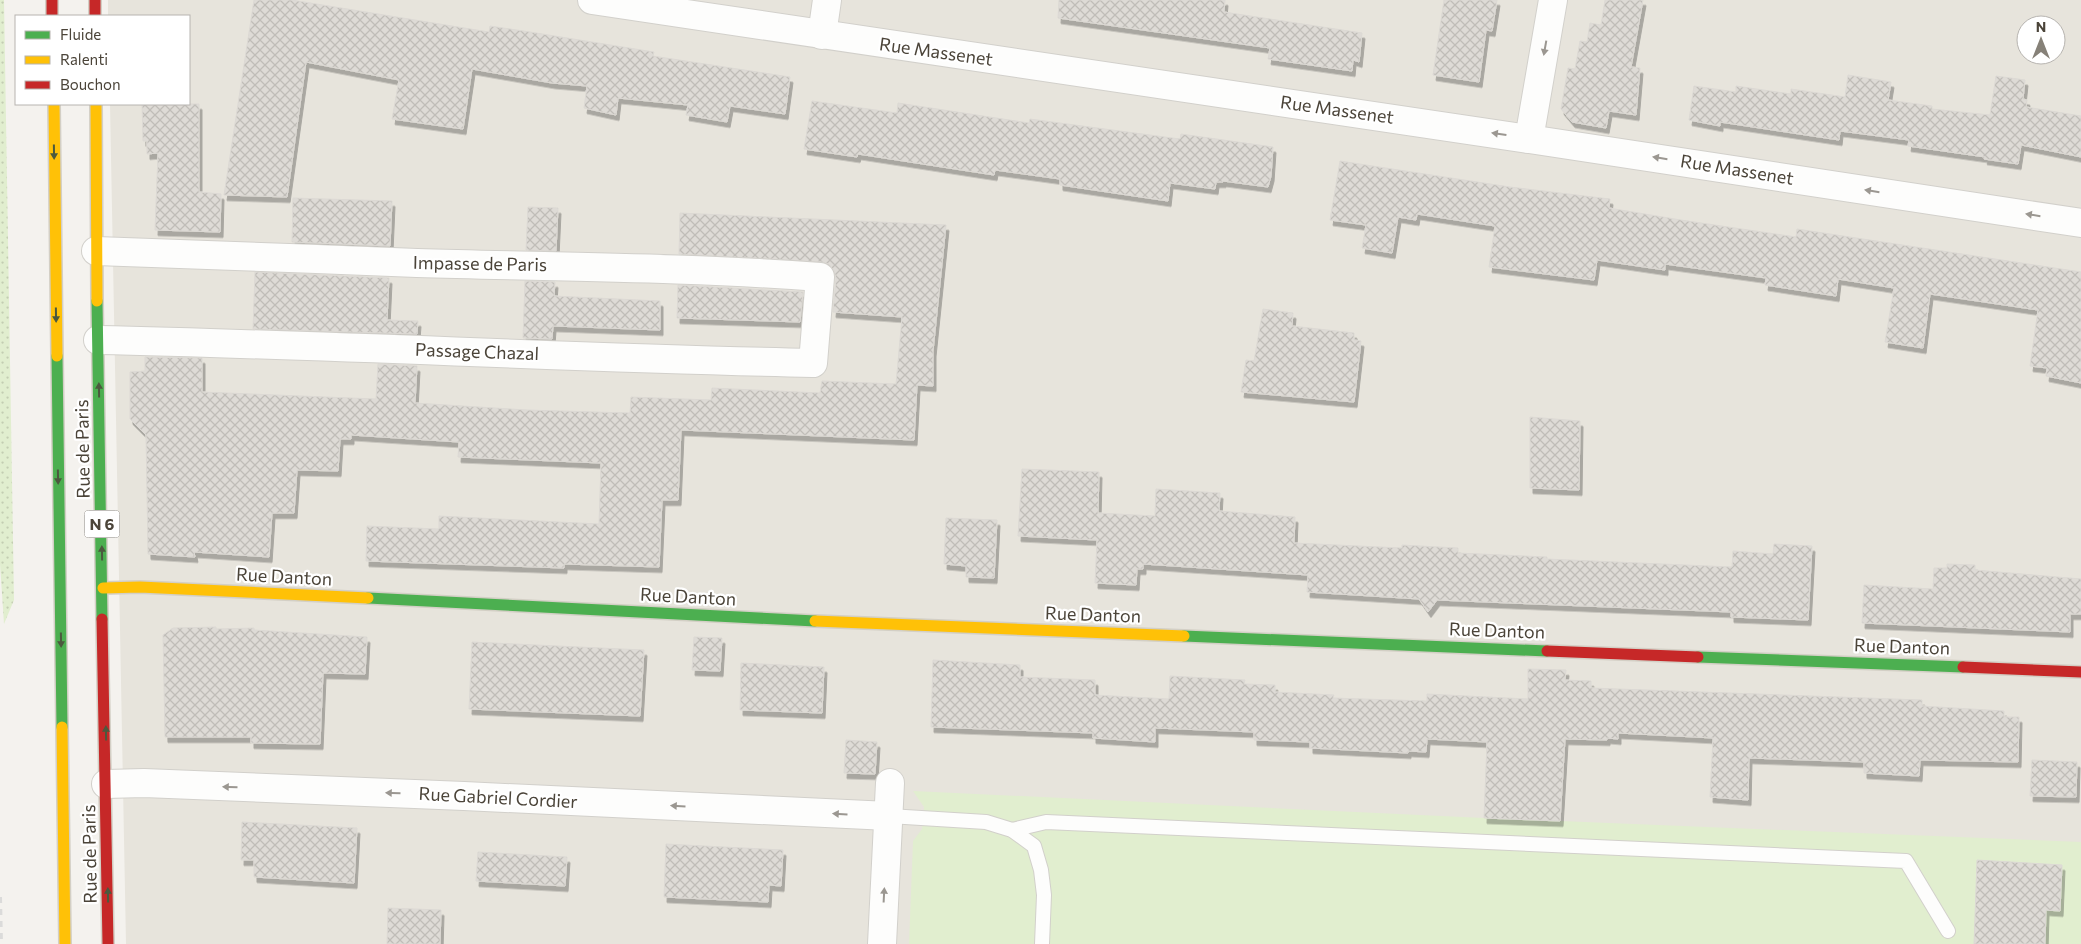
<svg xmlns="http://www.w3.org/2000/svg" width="2081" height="944" font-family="Commissioner,sans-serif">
	<defs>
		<pattern id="grass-dots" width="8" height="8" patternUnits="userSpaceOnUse" patternTransform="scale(1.25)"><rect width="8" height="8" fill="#e1eecf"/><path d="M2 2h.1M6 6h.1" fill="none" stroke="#c3cdb2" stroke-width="1.8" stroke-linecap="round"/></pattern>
		<pattern id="building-cross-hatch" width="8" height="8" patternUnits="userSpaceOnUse" patternTransform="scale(1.25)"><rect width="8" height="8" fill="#dedbd6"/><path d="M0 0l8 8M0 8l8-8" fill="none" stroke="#c0bdb8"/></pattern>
		<filter id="shadow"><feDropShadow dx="3" dy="5.5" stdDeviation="0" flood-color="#0004"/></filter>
	</defs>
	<rect width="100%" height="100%" fill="#f4f2ee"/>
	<path fill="#e7e4dc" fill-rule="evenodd" d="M108,0H2081V944H126L110,104H189V16H108ZM2026,25H2056V55H2026Z"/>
	<path fill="url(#grass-dots)" d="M0,0H4L14,600L4,624L0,564Z"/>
	<path fill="#e1eecf" d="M913,791L1484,818L2081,842V944H909L913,841L922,829L924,807Z"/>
	<g fill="url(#building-cross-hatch)" stroke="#dcd9d4" filter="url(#shadow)">
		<path d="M254,0H292L489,32L490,26L530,32L654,52L653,56L790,77L785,114L730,106L727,122L686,115L688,105L618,98L616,115L584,108L587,86L552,83L472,69L463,129L392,119L399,80L306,62L287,197L224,195Z"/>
		<path d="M1059,0H1225L1224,12L1362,33L1359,62L1353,60L1352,71L1268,59L1270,48L1058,18Z"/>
		<path d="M1444,0H1497L1492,31L1486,30L1479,82L1433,75Z"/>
		<path d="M1605,0H1643L1631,67L1640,68L1636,115L1609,111L1606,128L1572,122L1561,109L1568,68L1575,69L1580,41L1587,42L1590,23L1601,25Z"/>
		<path d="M1848,75L1891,82L1888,100L1932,106V109L1990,115L1996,76L2025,80L2023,99L2027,100L2026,107L2081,116V157L2021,145L2018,164L1984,159L1985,157L1908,146L1909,140L1840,131L1839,140L1720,122V126L1689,120L1694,86L1736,92V86L1791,94V89L1845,97Z"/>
		<path d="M812,101L897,113L898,103L1029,123L1030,119L1180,139L1181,134L1273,147L1271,176L1268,187L1223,181V182H1216L1215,189L1170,183L1168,201L1060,185V179L995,170L994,175L858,154L857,157L804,149Z"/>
		<path d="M142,104H199V192L221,194L220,232L155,230L158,153L147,154V141H143Z"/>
		<path d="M1340,161L1510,187L1610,199L1609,208L1681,220L1796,237L1797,229L2081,272V383L2046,376L2047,368L2030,366L2038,310L1930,294L1923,348L1885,342L1894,288L1838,279L1836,296L1765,285L1766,278L1665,264V270L1597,260L1594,280L1489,267L1495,226L1417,214L1416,220L1398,217L1392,253L1362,248L1366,225L1330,220Z"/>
		<path d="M293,198L392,201L390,246L292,242Z"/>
		<path d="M528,207L558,208L556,251L526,250Z"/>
		<path d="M680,213L946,225L933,351V386L917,385L914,440L681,430L678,500H662L659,567L564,564V568L366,561L367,526L439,529V516L599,524L601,463L458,457L459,442L351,435V439H340L338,471L297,470L294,513H272L269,557L194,552L195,557L148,554L146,435L130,419V372L145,371V357L202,358V392L376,399L378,364L417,366L415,403L527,410L630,413L631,397L711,400L712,388L820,393L822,381L896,384L902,317L833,312L836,278L834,271L829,264L822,262L679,254Z"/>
		<path d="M255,272L389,278L387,320L418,321L417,334L253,329Z"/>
		<path d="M525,281L555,282L554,296L660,301V330L553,326L552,339L523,338Z"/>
		<path d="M678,285L803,292L800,322L677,318Z"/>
		<path d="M1263,309L1293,313L1292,326L1354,333V340L1361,341L1354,402L1241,392L1246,360L1254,361Z"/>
		<path d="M1530,417L1580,421L1579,490L1530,488Z"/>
		<path d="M1022,469L1099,472L1098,513L1155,516L1156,489L1220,493L1219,511L1295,517L1294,543L1402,548V545L1458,548V553L1547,557V559L1732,567L1733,551L1773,554L1774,544L1812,546L1808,620L1731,617V612L1437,600L1428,612L1419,599L1307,592L1308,575L1143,564V569H1137L1136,585L1095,583L1097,540L1018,536Z"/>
		<path d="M946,518L997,520L994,578L966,577V566L944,564Z"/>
		<path d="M1947,564L1975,565V570L2081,579V614H2070V632L1862,623L1864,585L1933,589L1934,568H1947Z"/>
		<path d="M216,627V629L254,628V630L367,637L365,674L323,673L320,744L251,743V737H165L163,635L173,628Z"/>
		<path d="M694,637L722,638L720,671L692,670Z"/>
		<path d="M472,642L644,650L640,716L469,709Z"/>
		<path d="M933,660L1020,665V677L1095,680V695L1169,699L1170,676L1245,680L1244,684L1275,685V692L1334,695L1333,698L1427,701V694L1528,699V669L1566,670L1565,680L1591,681V688L1922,700V706L2004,711V717H2019L2018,762L1920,760L1919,776L1864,773V762L1749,758L1748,800L1710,797L1713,738L1618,733V739L1607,738V740L1565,739L1560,821L1484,818L1487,742L1427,739L1426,752L1408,751V753L1310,748V742L1254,740V732L1155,728V742L1093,738V733L931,727Z"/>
		<path d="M741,663L824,667L822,713L740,710Z"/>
		<path d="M846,740L877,742L875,774L844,773Z"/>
		<path d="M2032,760L2077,762L2076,797L2030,796Z"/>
		<path d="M242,822L357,828L354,883L254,877V860H241Z"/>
		<path d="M666,844L783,850L781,886L769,885L768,902L664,897Z"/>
		<path d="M478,852L567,857L565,886L476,881Z"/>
		<path d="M1977,860L2062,865L2060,911L2046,910L2045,944H1974Z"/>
		<path d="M388,908L441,910L440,944H387Z"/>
	</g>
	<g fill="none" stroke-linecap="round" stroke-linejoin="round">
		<defs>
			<g id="lane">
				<path d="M889,816L986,822L1012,830L1034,846L1041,870L1044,895L1042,944"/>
				<path d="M1012,830L1046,822L1906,861L1948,931"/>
			</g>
			<g id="street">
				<path d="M592,0L1529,139L2081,223"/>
				<path d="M822,35L827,0"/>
				<path d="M1529,139L1553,0"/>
				<path d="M96,251C203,254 310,259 417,263C551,267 686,267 820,277L813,363C575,358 336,345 98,340"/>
				<path d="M106,784L144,783L464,796L889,816"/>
				<path d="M882,944L890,783"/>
			</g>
			<g id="fast">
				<path d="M97,301L102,619"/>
				<path d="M57,356L62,727"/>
				<path d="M368,598L815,621"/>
				<path d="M1184,636L1547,651"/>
				<path d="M1698,657L1963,667"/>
			</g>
			<g id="slow">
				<path d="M54,104L57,356"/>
				<path d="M96,104L97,301"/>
				<path d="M103,588L140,587L368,598"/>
				<path d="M815,621L1184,636"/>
				<path d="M62,727L65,944"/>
			</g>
			<g id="jam">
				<path d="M52,0V16"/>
				<path d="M95,0V16"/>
				<path d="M102,619L108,944"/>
				<path d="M1547,651L1698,657"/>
				<path d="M1963,667L2081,672"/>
			</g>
		</defs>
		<use href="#lane" stroke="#d2d0cb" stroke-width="16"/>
		<use href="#street" stroke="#d2d0cb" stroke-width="30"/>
		<use href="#fast" stroke="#d3cfc5" stroke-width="14"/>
		<use href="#slow" stroke="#d3cfc5" stroke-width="14"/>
		<use href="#jam" stroke="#d3cfc5" stroke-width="14"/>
		<use href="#lane" stroke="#fdfdfc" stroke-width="14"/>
		<use href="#street" stroke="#fdfdfc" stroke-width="28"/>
		<use href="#fast" stroke="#4caf50" stroke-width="11"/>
		<use href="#slow" stroke="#ffc107" stroke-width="11"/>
		<use href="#jam" stroke="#c62828" stroke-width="11"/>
		<path stroke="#dbdbda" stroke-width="4" stroke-dasharray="6 6" stroke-linecap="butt" d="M0,897L1,944"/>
	</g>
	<defs><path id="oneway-solid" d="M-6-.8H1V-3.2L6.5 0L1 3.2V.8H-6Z" transform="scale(1.25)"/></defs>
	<g fill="#9b9791">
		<use href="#oneway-solid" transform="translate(1545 48) rotate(100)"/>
		<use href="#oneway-solid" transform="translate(1499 134) rotate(-172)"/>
		<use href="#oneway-solid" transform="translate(1660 158) rotate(-171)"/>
		<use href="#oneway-solid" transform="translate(1872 191) rotate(-171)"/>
		<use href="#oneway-solid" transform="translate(2033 215) rotate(-171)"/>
		<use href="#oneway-solid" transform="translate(230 787) rotate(-178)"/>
		<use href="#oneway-solid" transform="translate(393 793) rotate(-178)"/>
		<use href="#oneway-solid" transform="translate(678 806) rotate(-177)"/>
		<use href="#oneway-solid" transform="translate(840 814) rotate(-177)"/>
		<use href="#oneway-solid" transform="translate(884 895) rotate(-87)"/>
	</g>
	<g fill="#4b593e">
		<use href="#oneway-solid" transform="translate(54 152) rotate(89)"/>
		<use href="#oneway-solid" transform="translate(56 315) rotate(89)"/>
		<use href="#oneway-solid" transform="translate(99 390) rotate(-91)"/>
		<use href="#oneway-solid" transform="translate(58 477) rotate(89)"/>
		<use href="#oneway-solid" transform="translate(102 553) rotate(-91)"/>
		<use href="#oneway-solid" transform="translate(61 640) rotate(89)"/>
		<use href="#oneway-solid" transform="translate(106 733) rotate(-91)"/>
		<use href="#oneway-solid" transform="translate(108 895) rotate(-91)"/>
	</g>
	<g text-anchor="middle" stroke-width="4.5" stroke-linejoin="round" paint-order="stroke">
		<rect fill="#fff" stroke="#817c74" stroke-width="1" x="84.5" y="510.5" width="35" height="27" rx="4"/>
		<g font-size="16" font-weight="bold" fill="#4b4439">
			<text x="102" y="530">N 6</text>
		</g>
		<g font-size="18" fill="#4b4439" stroke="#fff">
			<text transform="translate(936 52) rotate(8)" y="6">Rue Massenet</text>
			<text transform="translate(1337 110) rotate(8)" y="6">Rue Massenet</text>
			<text transform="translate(1737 170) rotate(9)" y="6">Rue Massenet</text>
			<text transform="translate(480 264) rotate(1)" y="6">Impasse de Paris</text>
			<text transform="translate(477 352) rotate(2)" y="6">Passage Chazal</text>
			<text transform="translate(83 449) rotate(-91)" y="6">Rue de Paris</text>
			<text transform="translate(284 577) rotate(3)" y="6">Rue Danton</text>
			<text transform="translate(688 597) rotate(3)" y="6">Rue Danton</text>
			<text transform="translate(1093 615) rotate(2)" y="6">Rue Danton</text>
			<text transform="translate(1497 631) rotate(2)" y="6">Rue Danton</text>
			<text transform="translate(1902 647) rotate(2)" y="6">Rue Danton</text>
			<text transform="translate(498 798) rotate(3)" y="6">Rue Gabriel Cordier</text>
			<text transform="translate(90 854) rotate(-91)" y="6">Rue de Paris</text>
		</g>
	</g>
	<rect x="15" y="15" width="175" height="90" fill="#ffffff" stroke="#b7b4b0"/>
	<rect x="25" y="31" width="25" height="8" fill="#4caf50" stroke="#b7b4b0"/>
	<text x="60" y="40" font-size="15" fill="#4b4439">Fluide</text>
	<rect x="25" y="56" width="25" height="8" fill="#ffc107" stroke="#b7b4b0"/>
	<text x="60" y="65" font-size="15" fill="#4b4439">Ralenti</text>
	<rect x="25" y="81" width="25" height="8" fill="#c62828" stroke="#b7b4b0"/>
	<text x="60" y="90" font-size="15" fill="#4b4439">Bouchon</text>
	<g transform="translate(2041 40)"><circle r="24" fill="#ffffff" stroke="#b7b4b0"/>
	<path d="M0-4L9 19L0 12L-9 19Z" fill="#868178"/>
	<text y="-8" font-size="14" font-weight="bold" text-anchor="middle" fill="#4b4439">N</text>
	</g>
</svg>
